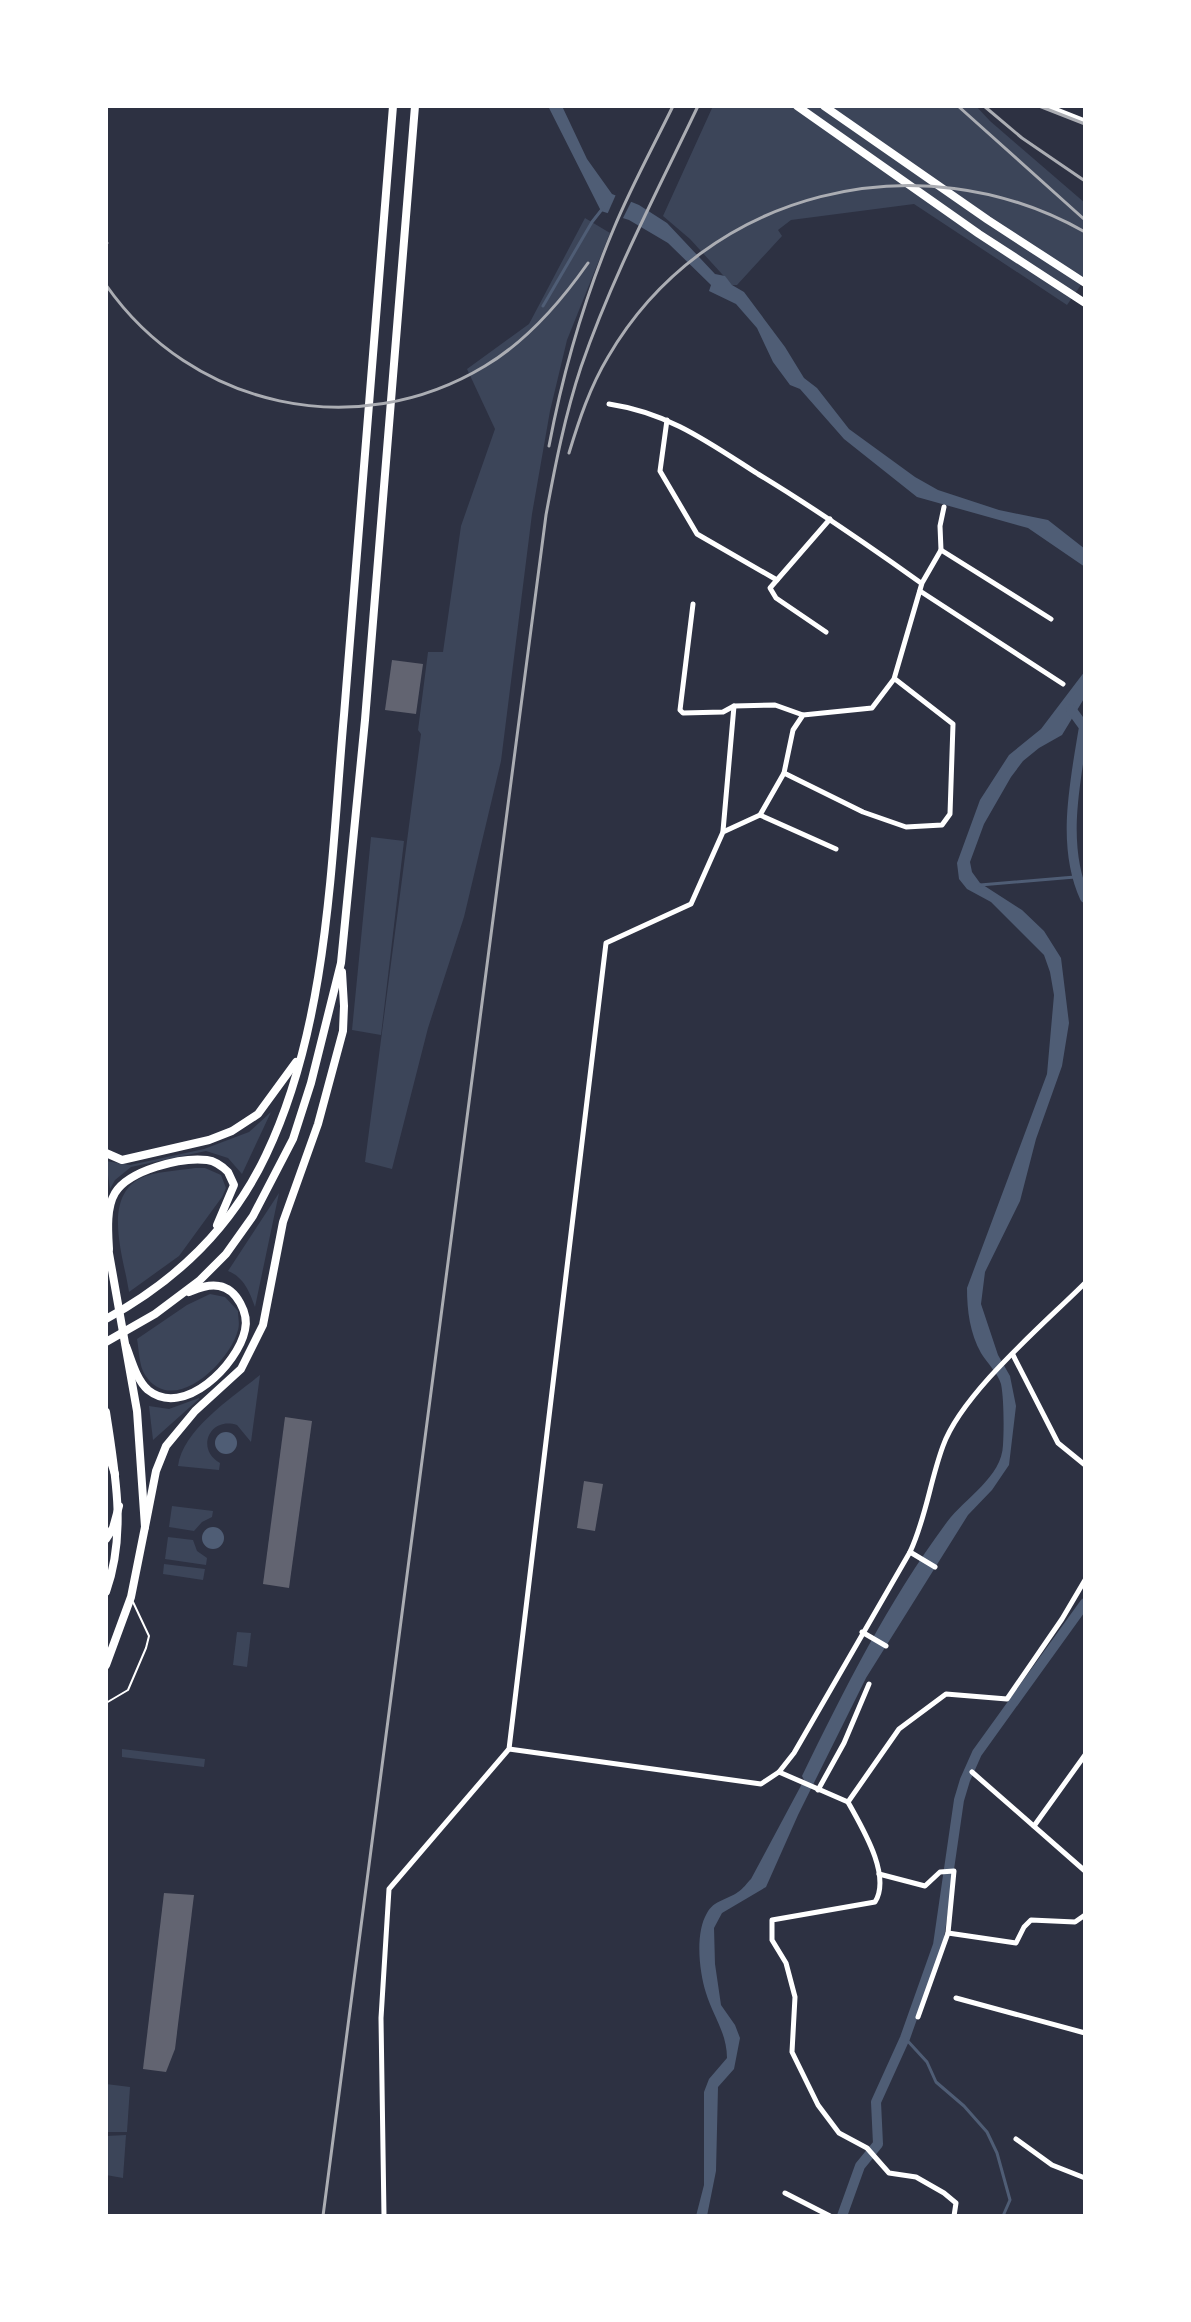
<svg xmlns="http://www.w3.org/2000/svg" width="1191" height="2322" font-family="'Times New Roman',serif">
	<rect width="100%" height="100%" fill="#2d3142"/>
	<g fill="#3c4559">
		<path d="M713,106H976L990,121L1085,203V279L1067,305L914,204L791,220L778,230L782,236L737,285H732L690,239L663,216Z"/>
		<path d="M585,218L610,233L567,340L550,411L532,514L501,761L464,917L428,1028L392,1169L365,1162L421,734L418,730L428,652H443L461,526L495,429L467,369L529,324Z"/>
		<path d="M371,837L404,841L381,1035L352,1030Z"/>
		<path d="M271,1112L242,1174L228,1158L206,1151L131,1167L115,1180L110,1189L106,1161L130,1165L204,1149L249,1132Z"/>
		<path d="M195,1168H205L221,1175L226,1188L222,1197L179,1256L129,1292C124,1258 102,1200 139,1179C154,1171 178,1171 195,1168Z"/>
		<path d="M279,1193L255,1307C250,1293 244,1277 228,1271Z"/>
		<path d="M210,1294L225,1297L238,1311C238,1318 240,1324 238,1330C230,1362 173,1418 145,1375C139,1366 139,1350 137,1339L187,1305Z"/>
		<path d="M260,1375L251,1442L237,1425C210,1416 195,1449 220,1463L219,1470L178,1466C183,1429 233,1397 260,1375Z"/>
		<path d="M199,1398V1399L153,1440L149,1406L169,1409Z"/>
		<path d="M172,1506L213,1511L212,1517L202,1522L194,1531L169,1527Z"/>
		<path d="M168,1537L193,1540L197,1551L207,1558L206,1565L165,1559Z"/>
		<path d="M164,1564L205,1569L203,1580L163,1574Z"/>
		<path d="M237,1632L251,1633L247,1667L233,1665Z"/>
		<path d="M122,1749L205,1759L204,1767L122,1757Z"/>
		<path d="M106,2084L130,2087L127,2132H106Z"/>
		<path d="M126,2135L123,2178L106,2175V2136Z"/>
	</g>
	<g fill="#4f5d75">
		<path d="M548,106H562L587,159L612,194L639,205L667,223L715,274L725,276L732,285L744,292L785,347L804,378L817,388L849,429L915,477L938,490L999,510L1048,520L1085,549V567L1028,528L917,497L844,439L800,389L790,385L773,362L757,328L736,304L709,291L711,285L668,243L629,220L601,211Z"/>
		<path d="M1085,671V697L1062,735L1039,748L1023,761L1011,777L984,824L970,862L972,872L980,883L1022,910L1044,931L1061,958L1069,1023L1062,1066L1036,1139L1020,1201L985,1272L981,1304L998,1355L1010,1376L1016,1406L1009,1465L992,1490L968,1515L866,1678L798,1815L766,1887L722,1913L714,1928L715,1964L721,2005L735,2025L740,2038L734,2069L718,2087L716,2171L707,2216H696L704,2185V2092L709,2079L727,2058C727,2033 713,2016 706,1993C699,1971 695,1933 707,1913C714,1900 727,1900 738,1892C743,1889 747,1883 751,1879L804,1780L802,1776C845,1688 889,1600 947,1522C965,1498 1002,1477 1003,1445C1004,1429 1004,1399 1001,1384C998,1373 987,1363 981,1353C970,1333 967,1311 967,1288L1047,1074L1054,995L1050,972L1044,955L991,902L967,889L959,879L957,863L980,800L1009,755L1041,729Z"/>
		<circle cx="226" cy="1443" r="11"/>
		<circle cx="213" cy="1538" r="11"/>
	</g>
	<path fill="#2d3142" d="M618,190L633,198L621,222L606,217Z"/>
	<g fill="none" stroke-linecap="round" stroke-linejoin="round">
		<g stroke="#4f5d75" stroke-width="3">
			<path d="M543,306L592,222L603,208"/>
			<path d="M980,885L1075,877"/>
			<path d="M905,2038L927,2062L936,2082L964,2106L987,2132L997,2153L1010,2200L1003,2216"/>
		</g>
		<g stroke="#4f5d75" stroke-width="10">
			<path d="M1071,709L1084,727C1075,782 1061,846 1085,898"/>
			<path d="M842,2216L860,2166L878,2144L876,2102L905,2038L938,1945L959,1800L965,1780L977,1753L1085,1603"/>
		</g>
	</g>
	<g fill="#626471">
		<path d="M392,660L423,664L416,714L385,710Z"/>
		<path d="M285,1417L312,1421L289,1588L263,1584Z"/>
		<path d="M584,1481L603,1484L595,1531L577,1528Z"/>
		<path d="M164,1893L194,1895L175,2049L166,2072L143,2069Z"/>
	</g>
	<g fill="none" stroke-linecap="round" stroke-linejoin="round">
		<path stroke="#fff" stroke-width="2" d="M106,1703L128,1690L146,1648L149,1636L133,1602"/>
		<g stroke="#fff" stroke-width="5">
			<path d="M1047,106L1085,121"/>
			<path d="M609,404C669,413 708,442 758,474C814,508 868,545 921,583"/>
			<path d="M667,420L660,471L697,534L777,580"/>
			<path d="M941,550L1051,619"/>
			<path d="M920,591L1063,684"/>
			<path d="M693,604L680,710L683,713L723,712L734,706L775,705L803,715"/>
			<path d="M826,632L776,598L770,588L830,519"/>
			<path d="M784,773L863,812L906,827L942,825L950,814L953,724L895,679"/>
			<path d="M760,815L836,849"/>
			<path d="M723,831L734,706"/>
			<path d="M1013,1355L1058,1443L1085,1465"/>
			<path d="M910,1552L935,1567"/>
			<path d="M862,1632L886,1646"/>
			<path d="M509,1749L761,1784L779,1772L794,1753L910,1552C926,1518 930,1481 943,1446C962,1393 1044,1324 1085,1283"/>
			<path d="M779,1772L848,1802"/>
			<path d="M972,1772L1085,1871"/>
			<path d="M818,1790L844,1743L869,1684"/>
			<path d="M1034,1826L1085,1755"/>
			<path d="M879,1874L925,1886L940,1872L954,1871L948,1933L918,2017"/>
			<path d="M948,1933L1016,1943L1024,1927L1031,1920L1075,1922L1085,1915"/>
			<path d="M956,1998L1085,2033"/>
			<path d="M1016,2139L1052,2165L1085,2178"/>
			<path d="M785,2193L830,2216"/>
			<path d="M384,2216L381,2018L389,1889L509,1749L606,943L691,904L723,832L760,815L784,773L793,730L803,715L872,708L894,679L922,583L941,550L940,526L944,507"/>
			<path d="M954,2216L956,2203L944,2193L916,2177L889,2173L867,2148L839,2133L818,2105L792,2052L795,1997L786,1963L772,1940V1920L875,1902C892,1875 861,1826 848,1802L899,1729L946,1694L1007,1699L1062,1619L1085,1580"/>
		</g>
		<g stroke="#fff" stroke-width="8">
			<path d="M797,106L979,234L1085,303"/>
			<path d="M824,106L988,220L1085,283"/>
			<path d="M106,1412C115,1472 127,1533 106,1592"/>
			<path d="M106,1665L131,1597L145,1527L137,1411L107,1242"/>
		</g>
		<g stroke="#fff" stroke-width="8">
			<path d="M106,1153L122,1160L209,1140L232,1131L258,1114L296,1062"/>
			<path d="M109,1249C108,1232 106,1208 115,1193C129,1170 181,1157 207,1160C215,1161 222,1166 228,1172L234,1185L217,1225"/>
			<path d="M106,1319C176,1281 232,1227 266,1155C329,1023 331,858 344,715C362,512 378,309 393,106"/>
			<path d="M106,1342L155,1314L199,1281L226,1254L253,1216L293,1139L311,1083L341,963L365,720L415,106"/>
			<path d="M126,1346C132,1361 136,1379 148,1390C184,1419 238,1364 245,1330C249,1314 237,1289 219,1286C209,1284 199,1288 189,1292"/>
			<path d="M106,1447L115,1474"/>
			<path d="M145,1527L156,1471L166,1446L195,1411L241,1369L263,1325L283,1222L318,1124L343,1031L344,1006L342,972"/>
			<path d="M106,1539L113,1528L119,1506"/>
		</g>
		<g stroke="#abadb3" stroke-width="3">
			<path d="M958,106L1085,220"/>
			<path d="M984,106L1022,138L1085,181"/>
			<path d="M1039,106L1085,124"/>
			<path d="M106,242L107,243"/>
			<path d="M106,285C192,408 356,444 485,366C527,341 560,303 588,263"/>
			<path d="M549,446C563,372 584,299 614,228C631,187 653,147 673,106"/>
			<path d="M569,453C579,420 590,387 608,357C705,190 919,138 1085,232"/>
			<path d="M323,2216L546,515C555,466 565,415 581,367C612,277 657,192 698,106"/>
		</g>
	</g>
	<rect width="1191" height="2322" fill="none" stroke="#ffffff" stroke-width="216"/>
</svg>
